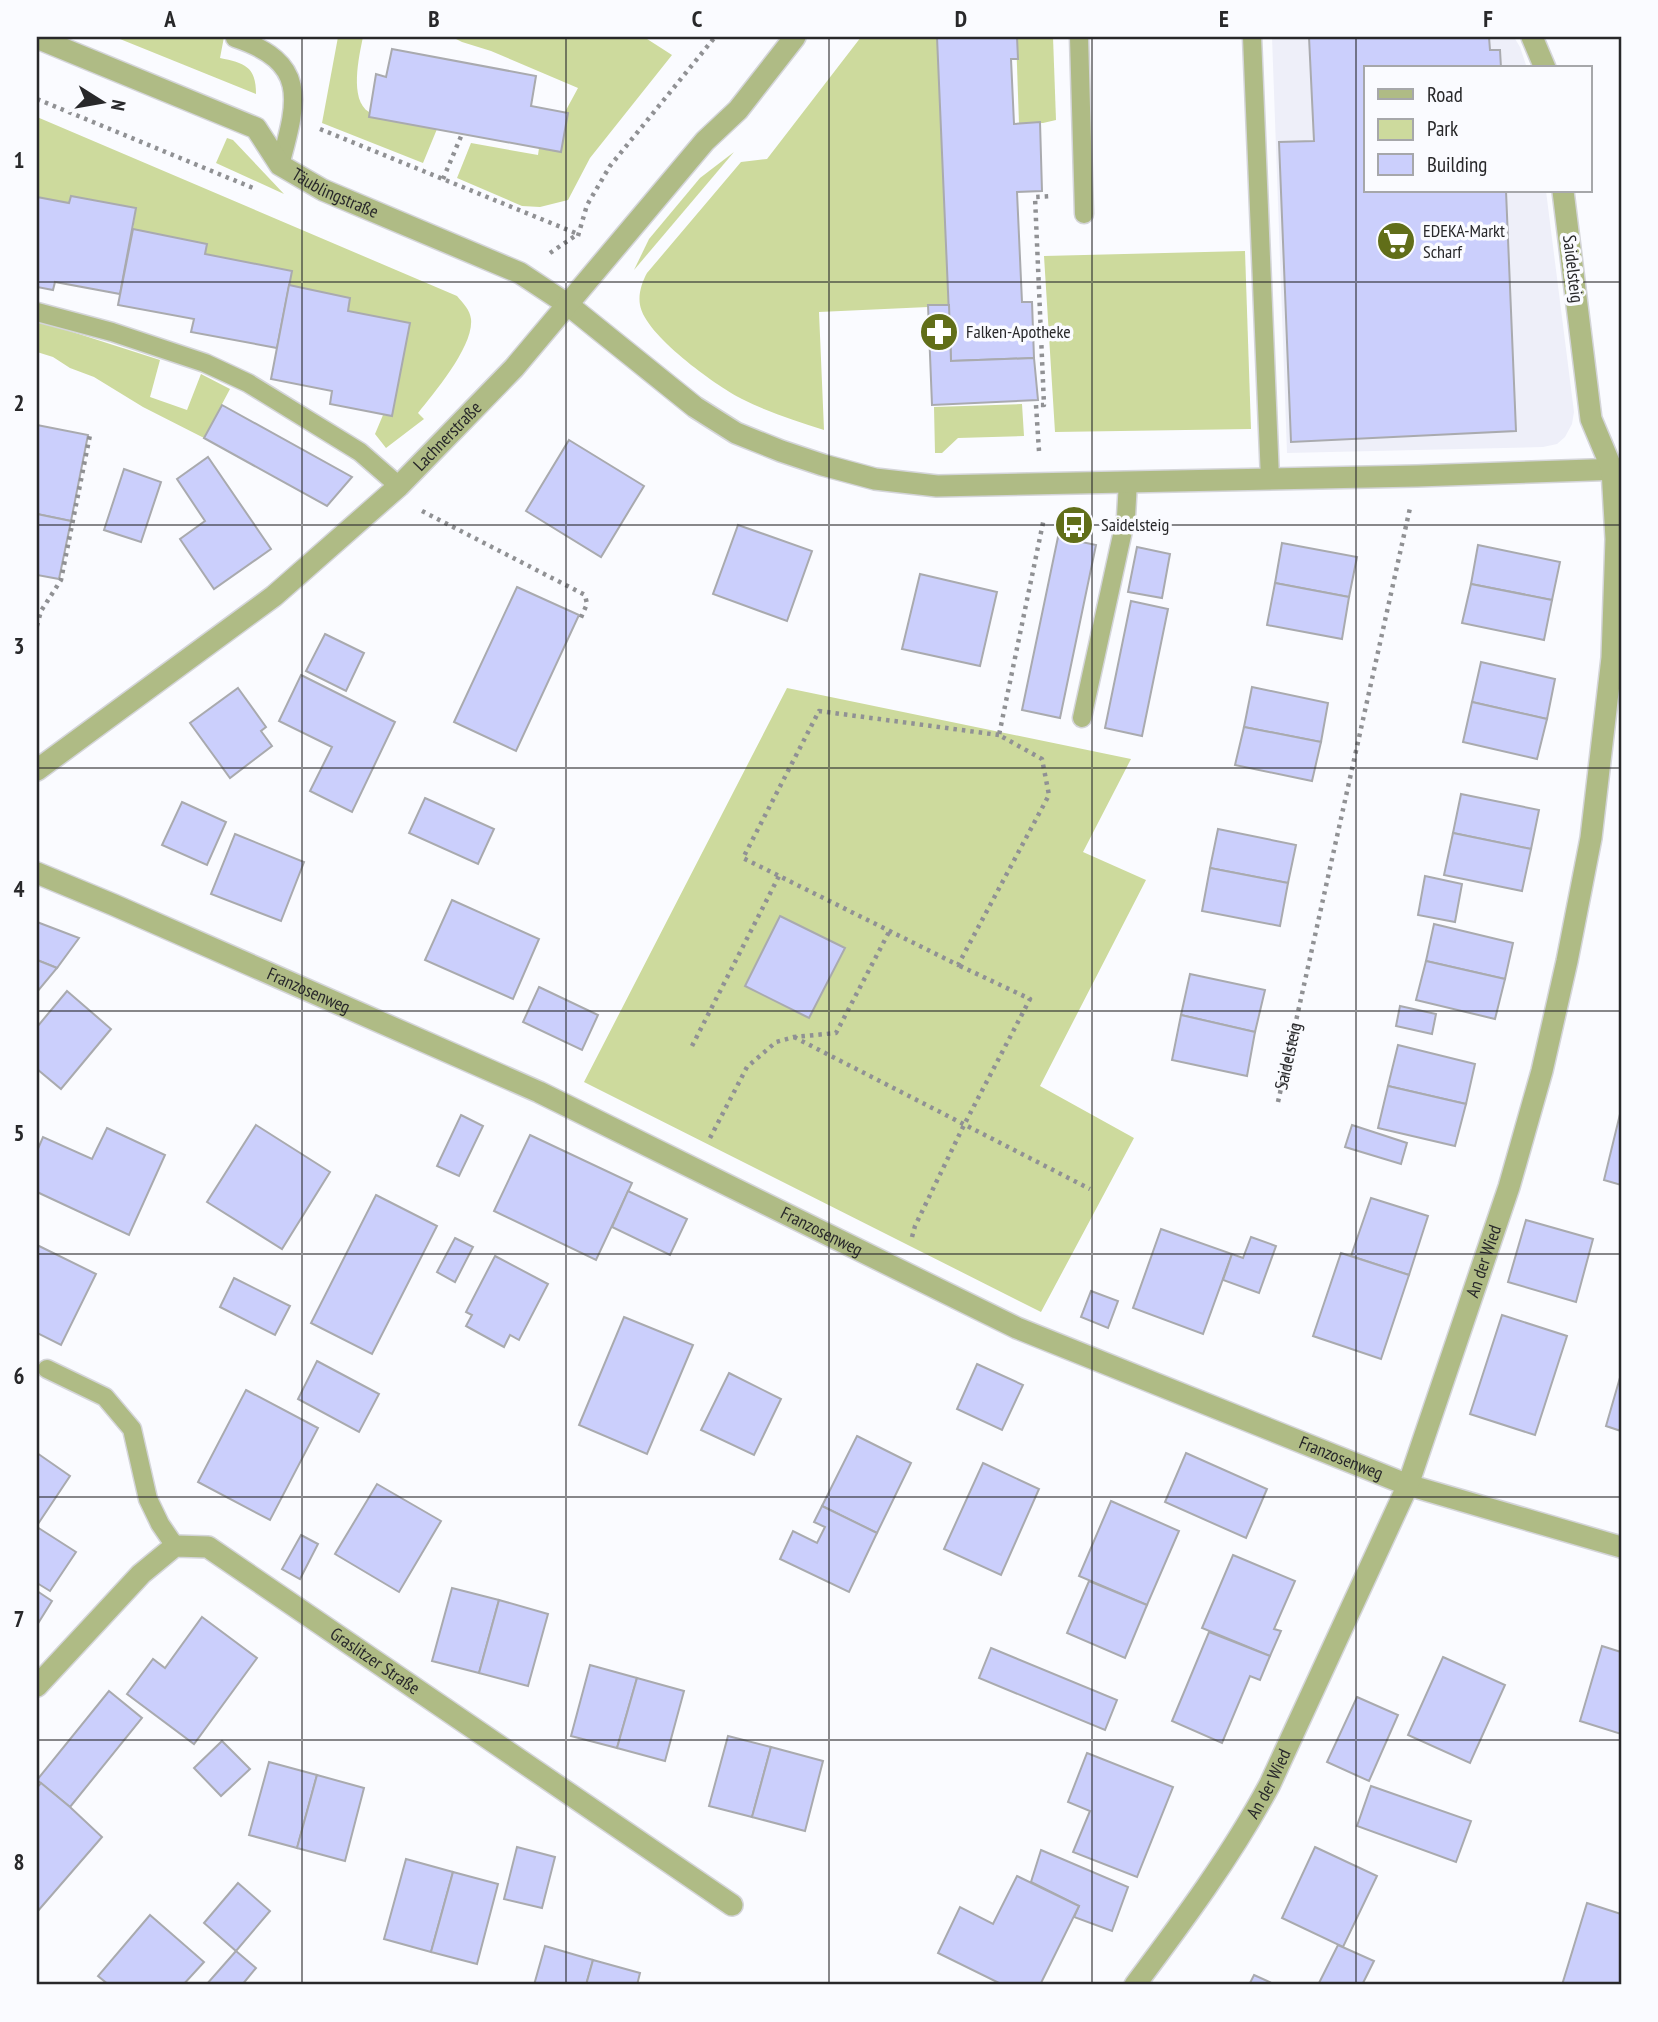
<svg xmlns="http://www.w3.org/2000/svg" width="1658" height="2022" font-family="'PT Sans Narrow',sans-serif">
	<rect width="100%" height="100%" fill="#fafbff"/>
	<path fill="#eeeff9" d="M1272,37H1514L1520,47L1527,68H1366V191H1546L1574,412L1572,424L1565,437L1557,444L1543,447L1287,453Z"/>
	<g fill="#cdda9d">
		<path d="M115,37H224L220,58C244,63 256,66 256,94Z"/>
		<path d="M338,37H363C359,56 349,100 369,112V116L437,129L423,163L322,123Z"/>
		<path d="M452,37H644L672,55L590,158L568,200L540,207L522,206L457,178L471,143L538,155L539,148L561,152L568,113L565,112L578,88L491,51L462,42Z"/>
		<path d="M861,37H942L950,306L819,312L824,430C796,421 768,412 742,399C715,385 645,335 640,305C638,294 642,282 647,273L741,162L767,159Z"/>
		<path d="M1016,37H1053L1056,120L1043,123L1019,124Z"/>
		<path d="M37,117L457,296C463,303 470,310 471,319C474,346 434,393 418,413L424,419L386,448L375,434L383,415L392,416L410,323L348,311L350,298L289,285L291,271L205,254L206,244L133,229L136,208L71,196L69,203L37,197Z"/>
		<path d="M227,138L233,140L284,194L216,163Z"/>
		<path d="M734,152L634,270L649,239L700,178Z"/>
		<path d="M1245,251L1251,429L1055,432L1044,256Z"/>
		<path d="M37,319L54,323V326L160,360L150,397L187,410L201,374L230,389L204,438L143,407L94,377L70,368L53,357L37,352Z"/>
		<path d="M1022,404L1024,436L958,438L942,453H935L934,407Z"/>
		<path d="M787,688L1131,759L1083,852L1146,880L1040,1086L1134,1138L1041,1312L584,1082Z"/>
	</g>
	<g fill="#cbcffc" stroke="#a9aaae" stroke-width="2">
		<path d="M937,37H1017L1018,59H1011L1014,124L1040,122L1042,191L1017,192L1022,302H1032L1034,358L951,361Z"/>
		<path d="M1309,37H1489L1490,50H1500L1501,68H1366V191H1506L1516,431L1291,442L1279,142L1314,141Z"/>
		<path d="M392,49L536,76L531,106L568,113L561,152L369,117L376,74L386,77Z"/>
		<path d="M71,196L136,208L120,294L55,282L53,290L37,287V197L69,203Z"/>
		<path d="M133,229L207,244L205,254L292,271L277,348L191,332L194,319L118,305Z"/>
		<path d="M289,285L350,298L348,311L410,323L392,416L330,404L332,391L271,379Z"/>
		<path d="M928,305H949L951,361L1034,358L1038,400L932,405Z"/>
		<path d="M222,405L352,477L327,506L204,438Z"/>
		<path d="M37,425L88,435L71,521L37,514Z"/>
		<path d="M569,440L644,486L601,557L526,511Z"/>
		<path d="M208,457L271,549L214,589L180,539L205,521L177,479Z"/>
		<path d="M124,469L161,482L141,542L104,530Z"/>
		<path d="M37,514L71,521L59,579L37,575Z"/>
		<path d="M738,525L812,551L787,621L713,594Z"/>
		<path d="M1058,537L1096,545L1060,718L1022,710Z"/>
		<path d="M1282,543L1357,557L1349,597L1275,583Z"/>
		<path d="M1478,545L1560,562L1552,600L1471,584Z"/>
		<path d="M1137,547L1170,554L1162,598L1128,592Z"/>
		<path d="M920,574L997,592L980,666L902,649Z"/>
		<path d="M1275,583L1349,597L1342,639L1267,625Z"/>
		<path d="M1471,584L1552,600L1544,640L1462,623Z"/>
		<path d="M517,587L579,615L516,751L454,722Z"/>
		<path d="M1131,601L1168,609L1142,736L1105,728Z"/>
		<path d="M325,634L364,653L346,691L306,671Z"/>
		<path d="M1481,662L1555,679L1547,719L1472,702Z"/>
		<path d="M301,675L395,722L352,812L310,791L332,747L279,721Z"/>
		<path d="M1252,687L1328,703L1321,742L1244,727Z"/>
		<path d="M238,688L266,727L261,731L272,746L230,778L190,723Z"/>
		<path d="M1472,702L1547,719L1537,759L1463,742Z"/>
		<path d="M1244,727L1321,742L1312,781L1235,765Z"/>
		<path d="M1461,794L1539,810L1531,849L1453,833Z"/>
		<path d="M425,798L494,829L478,864L409,833Z"/>
		<path d="M182,802L226,822L207,865L162,845Z"/>
		<path d="M1218,829L1296,845L1288,883L1210,868Z"/>
		<path d="M1453,833L1531,849L1522,891L1444,875Z"/>
		<path d="M235,834L304,862L281,921L211,894Z"/>
		<path d="M1210,868L1288,883L1280,926L1202,911Z"/>
		<path d="M1425,876L1462,884L1455,922L1418,915Z"/>
		<path d="M452,900L539,939L513,999L425,960Z"/>
		<path d="M780,916L845,948L809,1018L745,986Z"/>
		<path d="M37,922L79,938L57,968L37,960Z"/>
		<path d="M1434,924L1513,943L1505,979L1426,961Z"/>
		<path d="M37,960L57,968L37,992Z"/>
		<path d="M1426,961L1505,979L1495,1019L1416,1000Z"/>
		<path d="M1190,974L1265,990L1255,1032L1181,1015Z"/>
		<path d="M539,987L598,1015L582,1050L523,1022Z"/>
		<path d="M67,991L111,1029L61,1089L37,1069V1027Z"/>
		<path d="M1400,1006L1436,1014L1432,1034L1396,1026Z"/>
		<path d="M1181,1015L1255,1032L1247,1076L1172,1060Z"/>
		<path d="M1398,1045L1475,1064L1466,1104L1388,1086Z"/>
		<path d="M1388,1086L1466,1104L1455,1146L1378,1128Z"/>
		<path d="M1621,1110V1185L1604,1180Z"/>
		<path d="M461,1115L483,1126L459,1176L437,1166Z"/>
		<path d="M256,1125L330,1172L282,1249L207,1202Z"/>
		<path d="M1352,1125L1407,1143L1401,1164L1345,1147Z"/>
		<path d="M107,1128L165,1155L129,1235L37,1192V1151L43,1137L92,1159Z"/>
		<path d="M530,1135L632,1183L596,1260L494,1211Z"/>
		<path d="M628,1191L687,1219L670,1255L612,1227Z"/>
		<path d="M376,1195L437,1226L372,1354L311,1323Z"/>
		<path d="M1371,1198L1428,1216L1409,1275L1351,1256Z"/>
		<path d="M1526,1220L1593,1239L1576,1302L1508,1282Z"/>
		<path d="M1161,1229L1232,1254L1203,1334L1133,1308Z"/>
		<path d="M1251,1237L1276,1246L1259,1293L1223,1280L1232,1254L1243,1258Z"/>
		<path d="M455,1238L473,1247L455,1282L437,1272Z"/>
		<path d="M37,1245L96,1274L61,1345L37,1333Z"/>
		<path d="M1341,1253L1409,1275L1381,1359L1313,1336Z"/>
		<path d="M495,1256L548,1284L519,1340L510,1335L504,1347L466,1326L472,1315L466,1312Z"/>
		<path d="M234,1278L290,1306L275,1335L220,1307Z"/>
		<path d="M1091,1291L1118,1301L1108,1328L1081,1317Z"/>
		<path d="M1502,1315L1567,1336L1535,1435L1470,1414Z"/>
		<path d="M624,1317L693,1345L647,1454L579,1425Z"/>
		<path d="M317,1361L379,1394L359,1432L298,1399Z"/>
		<path d="M977,1364L1023,1385L1002,1430L957,1409Z"/>
		<path d="M729,1373L781,1399L754,1455L701,1430Z"/>
		<path d="M1621,1374V1431L1606,1426Z"/>
		<path d="M246,1390L318,1428L270,1520L198,1482Z"/>
		<path d="M857,1436L911,1463L877,1533L822,1506Z"/>
		<path d="M37,1453L70,1476L38,1524L37,1523Z"/>
		<path d="M1186,1453L1267,1489L1246,1538L1165,1502Z"/>
		<path d="M983,1463L1039,1489L1001,1575L944,1549Z"/>
		<path d="M377,1484L441,1521L399,1592L335,1554Z"/>
		<path d="M1111,1501L1179,1531L1147,1605L1079,1576Z"/>
		<path d="M822,1506L877,1533L849,1592L780,1559L793,1531L817,1543L825,1527L814,1522Z"/>
		<path d="M37,1527L76,1552L50,1591L37,1583Z"/>
		<path d="M301,1535L318,1544L300,1579L282,1569Z"/>
		<path d="M1233,1555L1295,1581L1274,1629L1281,1631L1270,1656L1202,1628Z"/>
		<path d="M1089,1581L1147,1605L1125,1658L1067,1633Z"/>
		<path d="M452,1588L499,1600L479,1673L432,1661Z"/>
		<path d="M37,1591L52,1601L37,1625Z"/>
		<path d="M499,1600L548,1614L528,1686L479,1673Z"/>
		<path d="M202,1617L257,1658L194,1744L127,1694L153,1659L165,1668Z"/>
		<path d="M1209,1632L1270,1656L1260,1680L1250,1676L1222,1743L1172,1721Z"/>
		<path d="M1602,1646L1621,1652V1734L1580,1721Z"/>
		<path d="M991,1648L1117,1700L1105,1730L979,1678Z"/>
		<path d="M1443,1657L1505,1685L1470,1763L1408,1735Z"/>
		<path d="M590,1665L637,1678L617,1748L571,1736Z"/>
		<path d="M637,1678L684,1691L665,1761L617,1748Z"/>
		<path d="M109,1691L142,1718L70,1807L37,1780Z"/>
		<path d="M1357,1697L1398,1715L1369,1781L1327,1762Z"/>
		<path d="M728,1736L771,1747L752,1817L709,1806Z"/>
		<path d="M222,1741L250,1769L221,1796L194,1768Z"/>
		<path d="M771,1747L823,1761L805,1831L752,1817Z"/>
		<path d="M1087,1753L1173,1787L1137,1877L1073,1852L1090,1811L1068,1802Z"/>
		<path d="M269,1762L317,1775L297,1848L249,1835Z"/>
		<path d="M317,1775L364,1788L345,1861L297,1848Z"/>
		<path d="M41,1783L70,1807L102,1837L37,1912V1788Z"/>
		<path d="M1371,1786L1471,1821L1456,1862L1357,1826Z"/>
		<path d="M517,1847L555,1857L542,1908L504,1899Z"/>
		<path d="M1315,1847L1377,1876L1343,1947L1282,1918Z"/>
		<path d="M1041,1850L1128,1887L1112,1931L1074,1917L1079,1906L1031,1882Z"/>
		<path d="M406,1859L453,1872L431,1952L384,1939Z"/>
		<path d="M453,1872L498,1884L477,1964L431,1952Z"/>
		<path d="M1017,1876L1079,1906L1040,1985H1003L938,1953L960,1907L993,1924Z"/>
		<path d="M238,1883L270,1911L236,1951L204,1923Z"/>
		<path d="M1587,1903L1621,1914V1985H1562Z"/>
		<path d="M150,1915L204,1962L183,1985H109L98,1976Z"/>
		<path d="M1338,1945L1374,1961L1362,1985H1318Z"/>
		<path d="M545,1946L593,1960L586,1985H534Z"/>
		<path d="M236,1951L256,1968L242,1985H206Z"/>
		<path d="M593,1960L640,1973L637,1985H586Z"/>
		<path d="M1254,1975L1276,1985H1249Z"/>
	</g>
	<g fill="none" stroke-linecap="round" stroke-linejoin="round">
		<defs>
			<g id="lane">
				<path d="M1079,37L1084,214"/>
				<path d="M1252,37L1270,479"/>
				<path d="M235,38C310,63 297,102 280,165"/>
				<path d="M37,312L112,332L205,363L248,383L360,452L399,486"/>
				<path d="M1082,718L1126,517L1128,481"/>
				<path d="M47,1369L105,1397L132,1429L148,1499L160,1524L175,1546"/>
			</g>
			<g id="street">
				<path d="M1532,37L1545,68"/>
				<path id="s2" d="M37,38L256,128L280,165L323,190L520,273L567,304L695,407L736,433L781,451L823,465L875,479L937,486L1417,476L1621,469"/>
				<path id="s3" d="M37,770L274,596L399,486L514,368L705,141L738,110L795,37"/>
				<path id="s4" d="M37,873L114,905L539,1092L1017,1328L1408,1485L1621,1547"/>
				<path id="s5" d="M37,1686L141,1574L175,1546L208,1547L732,1905"/>
				<path id="s6" d="M1135,1985C1183,1921 1232,1855 1270,1784L1408,1485L1509,1187L1542,1071L1567,961L1591,838L1612,658L1616,539L1612,469L1591,419L1563,191"/>
			</g>
		</defs>
		<use href="#lane" stroke="#d4d5d9" stroke-width="21"/>
		<use href="#street" stroke="#d4d5d9" stroke-width="24"/>
		<g stroke="#909194" stroke-width="4.5" stroke-dasharray="3.5 5" stroke-linecap="butt">
			<path d="M37,99L253,188"/>
			<path d="M320,129L578,234"/>
			<path d="M443,179L462,134"/>
			<path d="M578,236L587,205L610,166L715,37"/>
			<path d="M550,253L578,234"/>
			<path d="M1039,451L1036,405H1044L1035,197L1052,196"/>
			<path d="M422,511L585,595L587,604L579,622"/>
			<path d="M37,626L41,611L61,580L90,435"/>
			<path d="M999,735L819,711L743,858L958,965L1049,795L1042,759L999,735L1044,518"/>
			<path d="M794,1037L1090,1189"/>
			<path d="M692,1046L779,876"/>
			<path id="s1" d="M1278,1102L1410,508"/>
			<path d="M710,1138L747,1067L776,1042L794,1037L836,1033L889,932"/>
			<path d="M912,1237L915,1226L964,1125L1030,999L958,965"/>
		</g>
		<use href="#lane" stroke="#afbb85" stroke-width="18"/>
		<use href="#street" stroke="#afbb85" stroke-width="21"/>
	</g>
	<path fill="none" stroke="#28282a" stroke-width="2" stroke-opacity="0.55" d="M302,37V1985M566,37V1985M829,37V1985M1092,37V1985M1356,37V1985M37,282H1621M37,525H1621M37,768H1621M37,1011H1621M37,1254H1621M37,1497H1621M37,1740H1621"/>
	<defs>
		<symbol id="supermarket-disc" viewBox="-11 -11 22 22"><circle r="9.5" fill="#616e19" stroke="#fafbff"/><path d="M-6-5.5h2.5l.6 2H6L4.5 2H-2.5L-4.4-4H-6ZM-1.5 3.2a1.3 1.3 0 1 0 .1 0ZM3 3.2a1.3 1.3 0 1 0 .1 0Z" fill="#fff"/></symbol>
		<symbol id="pharmacy-disc" viewBox="-11 -11 22 22"><circle r="9.5" fill="#616e19" stroke="#fafbff"/><path d="M-2-6h4v4h4v4h-4v4h-4v-4h-4v-4h4Z" fill="#fff"/></symbol>
		<symbol id="bus-disc" viewBox="-11 -11 22 22"><circle r="9.5" fill="#616e19" stroke="#fafbff"/><path d="M-5-6H5V4H4V6H2V4H-2V6H-4V4H-5ZM-3.5-4V0h7V-4ZM-3.5 1.2v1.5H-2V1.2ZM2 1.2v1.5H3.5V1.2Z" fill="#fff"/></symbol>
	</defs>
	<g fill-rule="evenodd">
		<use href="#supermarket-disc" x="1374" y="219" width="44" height="44"/>
		<use href="#pharmacy-disc" x="917" y="310" width="44" height="44"/>
		<use href="#bus-disc" x="1052" y="503" width="44" height="44"/>
	</g>
	<g text-anchor="middle" stroke-width="7" stroke-linejoin="round" paint-order="stroke">
		<g font-size="18" fill="#28282a" stroke="#fafbff">
			<text dy="6" stroke="none"><textPath href="#s2" startOffset="343">Täublingstraße</textPath></text>
			<text transform="translate(1573 269) rotate(83)" y="6">Saidelsteig</text>
			<text dy="6" stroke="none"><textPath href="#s3" startOffset="530">Lachnerstraße</textPath></text>
			<text dy="6" stroke="none"><textPath href="#s4" startOffset="296">Franzosenweg</textPath></text>
			<text dy="6" stroke="none"><textPath href="#s1" startOffset="47">Saidelsteig</textPath></text>
			<text dy="6" stroke="none"><textPath href="#s4" startOffset="863">Franzosenweg</textPath></text>
			<text dy="6" stroke="none"><textPath href="#s6" startOffset="808">An der Wied</textPath></text>
			<text dy="6" stroke="none"><textPath href="#s4" startOffset="1430">Franzosenweg</textPath></text>
			<text dy="6" stroke="none"><textPath href="#s5" startOffset="432">Graslitzer Straße</textPath></text>
			<text dy="6" stroke="none"><textPath href="#s6" startOffset="242">An der Wied</textPath></text>
		</g>
		<g font-size="18" fill="#28282a" stroke="#fafbff" text-anchor="start">
			<text x="1423" y="237">EDEKA-Markt<tspan x="1423" dy="21">Scharf</tspan></text>
			<text x="966" y="338">Falken-Apotheke</text>
			<text x="1101" y="531">Saidelsteig</text>
		</g>
	</g>
	<rect width="1658" height="2022" fill="none" stroke="#fafbff" stroke-width="77"/>
	<rect x="1364" y="66" width="228" height="126" fill="#fafbff" stroke="#a6a7aa" stroke-width="2"/>
	<rect x="1378" y="89" width="35" height="10" fill="#afbb85" stroke="#a6a7aa" stroke-width="2"/>
	<text x="1427" y="102" font-size="21" fill="#28282a">Road</text>
	<rect x="1378" y="119" width="35" height="21" fill="#cdda9d" stroke="#a6a7aa" stroke-width="2"/>
	<text x="1427" y="136" font-size="21" fill="#28282a">Park</text>
	<rect x="1378" y="154" width="35" height="21" fill="#cbcffc" stroke="#a6a7aa" stroke-width="2"/>
	<text x="1427" y="172" font-size="21" fill="#28282a">Building</text>
	<g transform="translate(102 102) rotate(101)" stroke="#fafbff" stroke-width="5" paint-order="stroke">
	<path d="M0-5L12 26L0 18L-12 26Z" fill="#28282a"/>
	<text y="-10" font-size="19" font-weight="bold" text-anchor="middle" fill="#28282a">N</text>
	</g>
	<rect x="38" y="38" width="1582" height="1945" fill="none" stroke="#28282a" stroke-width="2.5"/>
	<g font-size="23" text-anchor="middle" font-weight="bold" fill="#28282a">
		<text x="170" y="27">A</text>
		<text x="434" y="27">B</text>
		<text x="697" y="27">C</text>
		<text x="961" y="27">D</text>
		<text x="1224" y="27">E</text>
		<text x="1488" y="27">F</text>
		<text x="19" y="168">1</text>
		<text x="19" y="411">2</text>
		<text x="19" y="654">3</text>
		<text x="19" y="897">4</text>
		<text x="19" y="1141">5</text>
		<text x="19" y="1384">6</text>
		<text x="19" y="1627">7</text>
		<text x="19" y="1870">8</text>
	</g>
</svg>
